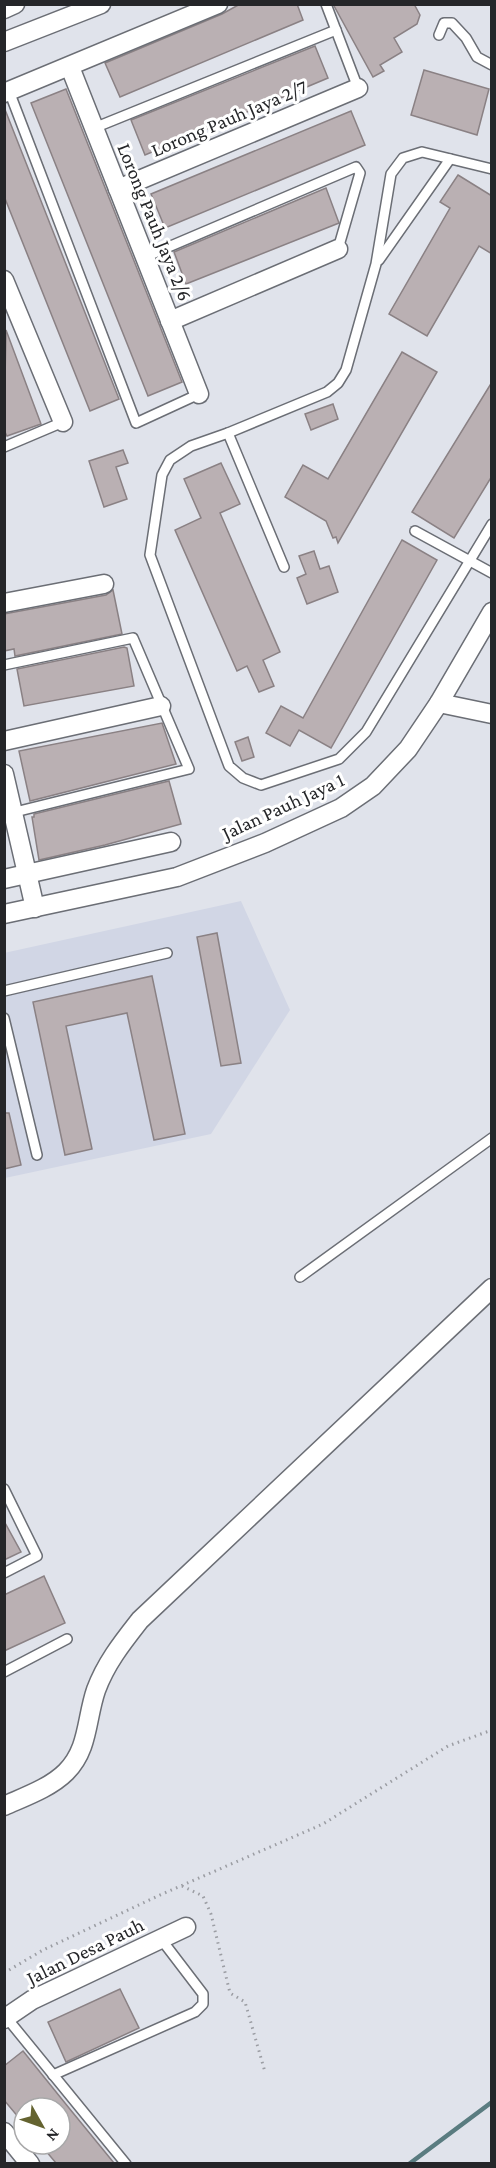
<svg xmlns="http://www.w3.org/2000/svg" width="496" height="2168" font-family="'Crimson Pro',serif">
	<rect width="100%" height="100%" fill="#e0e3eb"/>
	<path fill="#d1d6e5" d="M241,901L290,1010L211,1134L5,1178L4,953Z"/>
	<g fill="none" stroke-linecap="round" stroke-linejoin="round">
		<path stroke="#5a7c80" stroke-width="4.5" d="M409,2164L492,2102"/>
	</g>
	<g fill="#bab0b3" stroke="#8a8184" stroke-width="1.5">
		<path d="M240,4H297L303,20L120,97L105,63L222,14Z"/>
		<path d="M333,4H414L420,15L417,24L394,38L402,52L380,65L384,71L373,77Z"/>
		<path d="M315,46L328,78L145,155L131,120Z"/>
		<path d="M424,70L489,89L477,135L411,115Z"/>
		<path d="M66,89L182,382L148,396L31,103Z"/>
		<path d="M4,107L119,399L90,411L4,196Z"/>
		<path d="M351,111L365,145L165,228L151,194Z"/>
		<path d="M458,175L492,196V254L479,246L427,336L389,314L450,208L440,202Z"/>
		<path d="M326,188L339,223L186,284L174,252Z"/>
		<path d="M6,330L41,424L7,436L4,430Z"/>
		<path d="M402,352L437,372L338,543L336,537L333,538L326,521L285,497L303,465L328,479Z"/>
		<path d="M492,382V476L454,538L412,512Z"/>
		<path d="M333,404L338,419L311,430L305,414Z"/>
		<path d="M123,450L128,463L116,467L127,499L104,507L89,461Z"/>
		<path d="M221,463L240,504L220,513L280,652L263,660L274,686L259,692L247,666L237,671L175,530L201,518L184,479Z"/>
		<path d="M402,540L437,560L331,748L299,730L290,746L266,733L281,706L303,718Z"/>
		<path d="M314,551L320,569L329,566L338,592L307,604L297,578L306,574L299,556Z"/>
		<path d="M113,590L122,634L15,656L14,649L4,651V614L106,595Z"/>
		<path d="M124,647L127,648L134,686L24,706L17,669Z"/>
		<path d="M162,723L176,764L30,801L19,751Z"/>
		<path d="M248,737L254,757L242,761L235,742Z"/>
		<path d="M169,781L181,824L105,845L39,860L32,817H34V814Z"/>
		<path d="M217,933L241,1063L221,1066L197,937Z"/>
		<path d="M152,976L185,1134L154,1140L127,1013L66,1026L92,1149L65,1155L33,1002Z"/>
		<path d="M4,1113H9L21,1165L4,1169Z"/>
		<path d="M4,1521L21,1552L4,1560Z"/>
		<path d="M44,1576L65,1623L4,1651V1595Z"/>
		<path d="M120,1989L139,2028L66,2062L48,2022Z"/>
		<path d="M23,2051L69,2108L114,2163H56L40,2144H60V2108H24V2124L4,2100V2066Z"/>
	</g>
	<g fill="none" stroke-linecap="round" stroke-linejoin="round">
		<defs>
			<g id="lane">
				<path d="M326,4L358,88"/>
				<path d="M439,35L444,23H452L466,38L477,57L492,65"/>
				<path d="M9,91L136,423L199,394"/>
				<path d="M94,128L336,30"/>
				<path d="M492,169L422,152L403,158L391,174L376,264L346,370L338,383L327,392L228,433L191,446L170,460L162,475L150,555L229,766L243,778L261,785L339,759L366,732L492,524"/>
				<path d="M145,257L356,167L360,173L338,249"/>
				<path d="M379,260L450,159"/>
				<path d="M228,433L284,567"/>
				<path d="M4,447L63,422"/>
				<path d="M415,531L492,573"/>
				<path d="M4,665L133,638L189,769L11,813"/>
				<path d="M4,991L167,953"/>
				<path d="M4,1018L37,1155"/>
				<path d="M300,1277L492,1138"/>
				<path d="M4,1489L37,1556L4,1573"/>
				<path d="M4,1672L67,1639"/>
				<path d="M6,2017L126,2164"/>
				<path d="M53,2075L195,2012L203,2004V1994L161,1939"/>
			</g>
			<g id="street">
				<path d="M4,9L15,4"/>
				<path d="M4,42L101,4"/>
				<path d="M70,67L199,394"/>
				<path d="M4,93L218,4"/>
				<path d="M118,189L358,88"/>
				<path d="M4,280L63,422"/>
				<path d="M170,321L338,249"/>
				<path d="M4,603L104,584"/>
				<path d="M439,703L492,714"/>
				<path d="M4,741L161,706"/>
				<path d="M4,774L35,908"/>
				<path d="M4,879L171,842"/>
				<path d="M4,914L177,877L265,843L341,808L373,786L408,749L439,703L492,612"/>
				<path d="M4,1806C24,1797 50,1788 66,1772C89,1749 86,1719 96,1690C106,1663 122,1643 140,1620L492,1288"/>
				<path d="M4,2019L32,2000L186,1927"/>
				<path d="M4,2132L30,2164"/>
			</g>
		</defs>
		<use href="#lane" stroke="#6b6e75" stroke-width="12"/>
		<use href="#street" stroke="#6b6e75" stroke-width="21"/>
		<g stroke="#9b9da3" stroke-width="3" stroke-dasharray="1.5 4.5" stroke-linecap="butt">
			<path d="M182,1886L203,1896L211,1914L230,1993L245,2002L265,2072"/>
			<path d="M4,1973L43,1950L160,1895L323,1824L448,1746L492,1730"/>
		</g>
		<use href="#lane" stroke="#fff" stroke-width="9"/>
		<use href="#street" stroke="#fff" stroke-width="18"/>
	</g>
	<g text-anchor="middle" stroke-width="6" stroke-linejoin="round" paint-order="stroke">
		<g font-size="20" fill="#252629" stroke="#fff">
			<text transform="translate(229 118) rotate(-23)" y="7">Lorong Pauh Jaya 2/7</text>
			<text transform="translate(155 222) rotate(68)" y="7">Lorong Pauh Jaya 2/6</text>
			<text transform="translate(283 806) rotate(-25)" y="7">Jalan Pauh Jaya 1</text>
			<text transform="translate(85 1951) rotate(-26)" y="7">Jalan Desa Pauh</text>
		</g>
	</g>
	<rect width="496" height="2168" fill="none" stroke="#252629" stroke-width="12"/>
	<g transform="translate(42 2126) rotate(130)"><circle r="28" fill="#ffffff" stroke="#a8a8a9" stroke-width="1.5"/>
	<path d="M0-4.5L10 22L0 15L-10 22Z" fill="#646330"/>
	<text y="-9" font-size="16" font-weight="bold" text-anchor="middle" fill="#252629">N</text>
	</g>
</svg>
